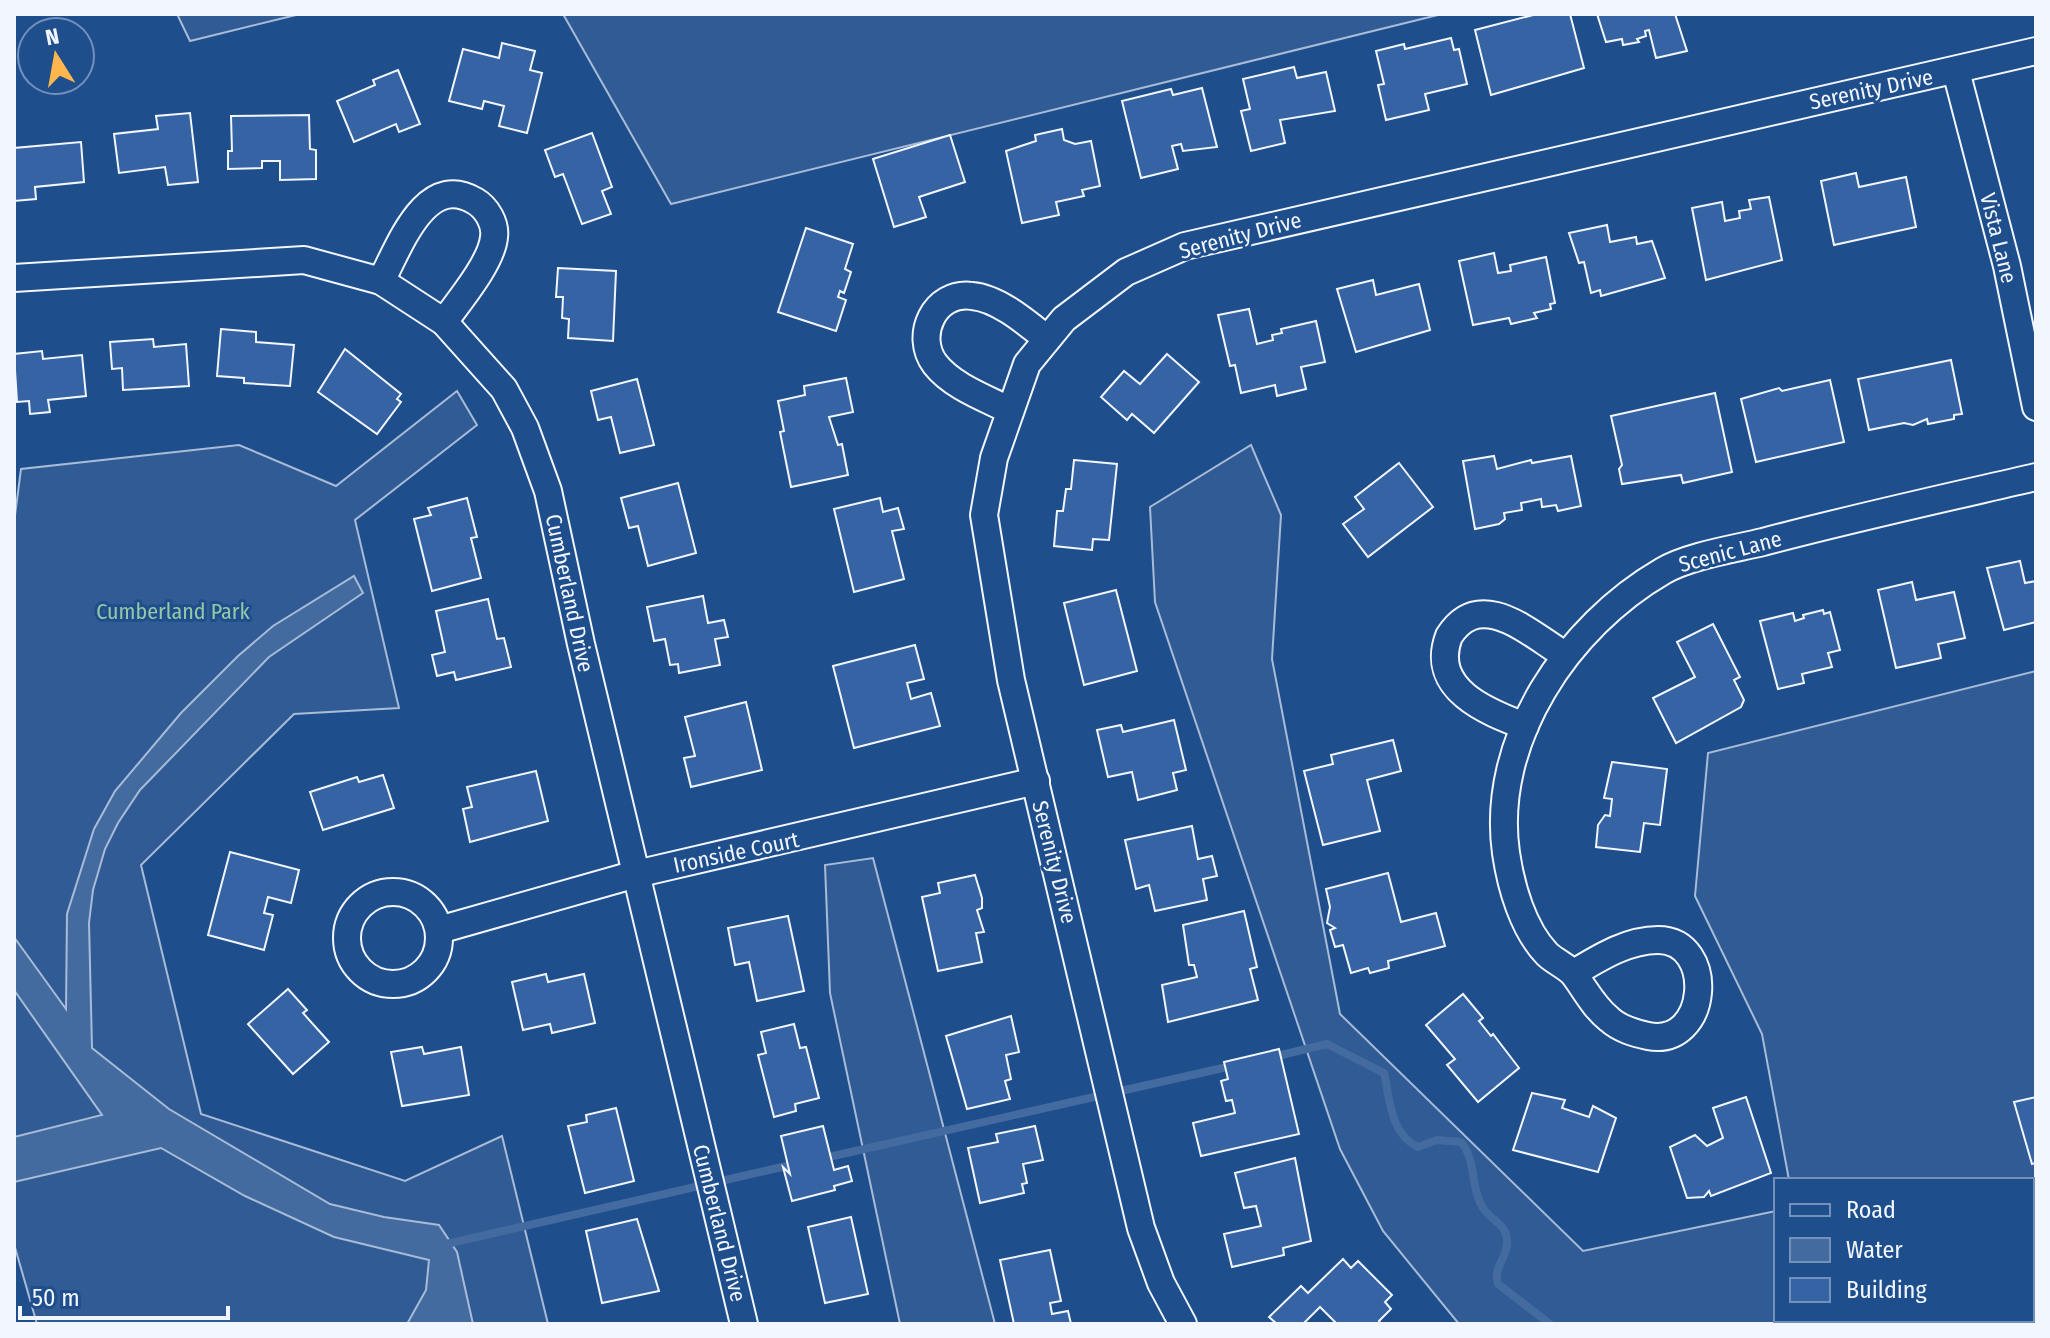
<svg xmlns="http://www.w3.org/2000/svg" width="2050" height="1338" font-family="'Fira Sans Condensed',sans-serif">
	<rect width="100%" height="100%" fill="#1f4e8c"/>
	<g fill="#305b95" stroke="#a8bbd7" stroke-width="2">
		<path d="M177,14H300L190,41Z"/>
		<path d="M563,14H1442L671,204Z"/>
		<path d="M457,391L477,425L355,520L399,708L294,714L141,865L201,1114L405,1181L502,1136L548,1324H37L14,1244V523L21,469L239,445L336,486Z"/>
		<path d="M1251,445L1281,515L1272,659L1340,1014L1583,1251L1776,1211V1320H2032V1180H1789L1762,1034L1695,896L1708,753L2036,671V1324H1459L1383,1231L1340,1149L1155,602L1150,507Z"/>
		<path d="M873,858L995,1324H900L830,993L825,865Z"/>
	</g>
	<path fill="#446ba0" stroke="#a8bbd7" stroke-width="2" d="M354,576L363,593L269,657L140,790L118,823L105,849L93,890L89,923L92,1048L169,1109L330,1204L384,1217L439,1225L457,1252L473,1324H407L426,1290L429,1260L334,1237L245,1196L161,1148L14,1182V1137L102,1115L14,990V937L66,1009L67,914L94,829L115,791L181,713L238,656L273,626Z"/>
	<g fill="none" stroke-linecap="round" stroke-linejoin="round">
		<g stroke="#446ba0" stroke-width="8">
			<path d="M1273,1057L1327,1044L1384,1073C1390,1099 1390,1134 1418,1147L1437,1140L1461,1142C1477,1161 1470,1188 1483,1208C1491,1221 1508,1224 1507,1243C1507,1259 1493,1266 1498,1284L1550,1324"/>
			<path d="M820,1159L1236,1065"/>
			<path d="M442,1245L795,1164"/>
		</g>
	</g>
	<g fill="#3563a3" stroke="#f2f6ff" stroke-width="2">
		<path d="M1537,14H1570L1584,68L1491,95L1475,30Z"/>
		<path d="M1597,14H1675L1687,51L1656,58L1649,30L1645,31L1646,36L1637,39L1639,42L1623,45L1622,39L1606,42Z"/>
		<path d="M1451,38L1454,50L1459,49L1467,84L1425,94L1429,110L1386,120L1378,85L1384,84L1376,51L1404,44L1405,49Z"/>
		<path d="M502,43L535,51L530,70L542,73L527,133L499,126L504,106L484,101L482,109L449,101L463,49L499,58Z"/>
		<path d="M1294,67L1297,78L1326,72L1335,111L1280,120L1285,143L1251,151L1241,111L1250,109L1243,79Z"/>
		<path d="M398,70L420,124L399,132L396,124L354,142L337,101L375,85L373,80Z"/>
		<path d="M1202,88L1217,147L1183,151L1181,144L1172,146L1178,169L1141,178L1122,101L1171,89L1173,95Z"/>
		<path d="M190,113L198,182L168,185L165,167L119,173L114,134L158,129L156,116Z"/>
		<path d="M309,115L310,149L316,150V179L280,180V161H262V168L228,169V151H232L231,116Z"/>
		<path d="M1062,129L1064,140L1075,144L1091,141L1100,186L1082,190L1084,196L1056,202L1059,215L1022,223L1006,151L1036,141L1035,135Z"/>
		<path d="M592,133L612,187L602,191L611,214L582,224L563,174L555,177L545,150Z"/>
		<path d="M950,135L965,182L919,197L926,217L894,227L873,159Z"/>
		<path d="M81,142L84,182L35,187L36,199L14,201V148Z"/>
		<path d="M1856,173L1859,187L1906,177L1916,227L1834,245L1821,181Z"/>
		<path d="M1769,197L1782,260L1706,280L1692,208L1722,202L1725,221L1740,218L1739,211L1751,209L1749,200Z"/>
		<path d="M1607,225L1610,242L1636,237L1637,244L1652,241L1665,278L1601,296L1600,290L1591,293L1584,262L1579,263L1569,233Z"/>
		<path d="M806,228L853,244L845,269L851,272L844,293L840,291L838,297L846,300L836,331L778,312Z"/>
		<path d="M1494,253L1498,273L1511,271L1510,265L1546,257L1555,303L1550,304L1551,309L1534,313L1537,318L1511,324L1509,318L1473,325L1459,261Z"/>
		<path d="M558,268L616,271L613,341L568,338L569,319L562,318L563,297H556Z"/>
		<path d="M1373,280L1376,295L1419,284L1430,330L1356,352L1337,289Z"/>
		<path d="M1249,309L1257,344L1273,340L1272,335L1282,333L1281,329L1316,321L1325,362L1301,367L1306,389L1277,396L1275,385L1241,393L1235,365L1230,366L1218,315Z"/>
		<path d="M221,329L256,332V342L294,345L290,386L244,383V378L217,376Z"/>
		<path d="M153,339L154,347L186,344L189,386L123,390L122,368L112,369L110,342Z"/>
		<path d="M345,349L401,394L397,399L401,402L377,434L318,392Z"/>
		<path d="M42,351L43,359L82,355L86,396L48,400L50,412L30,414L29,401L17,402L14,354Z"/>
		<path d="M1167,354L1199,382L1154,433L1132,414L1127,420L1101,397L1124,371L1140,384Z"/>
		<path d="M1951,360L1962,414L1954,415V419L1928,424L1927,419L1913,425L1904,423L1869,430L1858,379Z"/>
		<path d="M846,378L853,412L829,417L838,445L842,444L848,475L791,487L780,432L784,431L778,401L805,395L804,386Z"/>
		<path d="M637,379L654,445L620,453L611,417L598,420L591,391Z"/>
		<path d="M1830,380L1844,442L1756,462L1741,399L1779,388L1782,391Z"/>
		<path d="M1715,393L1732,472L1683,483L1681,475L1622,484L1619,469L1622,465L1611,416Z"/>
		<path d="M1494,456L1497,469L1531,460L1532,463L1571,456L1581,506L1558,511L1556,505L1542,507L1541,499L1521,503L1522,510L1504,513L1505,519L1499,524L1475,529L1463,461Z"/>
		<path d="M1074,460L1117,464L1109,540L1093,539L1092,550L1054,546L1057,511H1063L1066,489H1071Z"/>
		<path d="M1399,463L1433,507L1368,557L1343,524L1364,509L1355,497Z"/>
		<path d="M678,483L696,553L648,566L638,526L629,528L621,498Z"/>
		<path d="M467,498L477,537L471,538L481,578L432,591L414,519L431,515L428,508Z"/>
		<path d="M880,498L883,512L898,508L904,529L892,531L904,579L854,592L834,509Z"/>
		<path d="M2020,561L2025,583L2036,581V622L2004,630L1987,568Z"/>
		<path d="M1912,582L1916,600L1954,592L1965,638L1938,644L1941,658L1896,668L1878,590Z"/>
		<path d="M1116,590L1137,671L1084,685L1064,603Z"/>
		<path d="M703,596L708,623L724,620L728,637L715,639L720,665L679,673L678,664L670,665L665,639L654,641L647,607Z"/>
		<path d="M488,599L497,639L504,638L511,667L456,680L454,672L437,676L432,655L445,652L436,611Z"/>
		<path d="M1823,610L1824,614L1830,612L1840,650L1828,653L1832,667L1802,674L1804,683L1778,689L1760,621L1793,613L1795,621L1804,618L1803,615Z"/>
		<path d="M1713,624L1740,677L1734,680L1744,700L1741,707L1676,743L1653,698L1695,677L1677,642Z"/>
		<path d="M915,645L924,679L907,683L911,699L931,693L940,726L854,748L833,666Z"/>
		<path d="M746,702L762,770L691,787L684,758L695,756L685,717Z"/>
		<path d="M1174,720L1186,770L1173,773L1177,790L1138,800L1132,772L1108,777L1097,730L1121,725L1123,732Z"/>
		<path d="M1393,740L1401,771L1367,780L1380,831L1323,845L1304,771L1333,764L1331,755Z"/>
		<path d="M1612,762L1667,769L1660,825L1644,823L1640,852L1596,847L1598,825L1605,815L1610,816L1612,799L1604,798Z"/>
		<path d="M536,771L548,821L470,842L463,809L472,807L467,787Z"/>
		<path d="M383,775L394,808L323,830L310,792L357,777L359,782Z"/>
		<path d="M1192,826L1198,859L1212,856L1217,876L1203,879L1207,900L1155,911L1149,885L1136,889L1125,840Z"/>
		<path d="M230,852L299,870L291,903L268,897L264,913L273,915L264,950L208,935Z"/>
		<path d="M1388,873L1401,922L1436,913L1445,946L1388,961L1389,968L1370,973L1368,968L1351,973L1343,945L1335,947L1330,930L1335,928L1327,923L1330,907L1326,889Z"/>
		<path d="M975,875L982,898V908L977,910L984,932L976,933L982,962L938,971L922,897L940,893L938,883Z"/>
		<path d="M1244,911L1257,967L1250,969L1258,1000L1168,1022L1162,985L1197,977L1194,965H1189L1183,925Z"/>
		<path d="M788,916L804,991L757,1001L749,962L735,965L728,928Z"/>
		<path d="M546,974L548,982L584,974L595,1023L552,1033L550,1024L523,1030L512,982Z"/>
		<path d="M288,989L307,1010L303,1013L329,1042L293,1074L248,1024Z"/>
		<path d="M1463,994L1483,1018L1479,1021L1491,1036L1493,1034L1519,1068L1478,1102L1447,1065L1455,1059L1426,1025Z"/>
		<path d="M1011,1016L1019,1052L1006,1055L1011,1079L1005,1081L1010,1099L967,1109L946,1036Z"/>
		<path d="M794,1024L800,1048L806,1047L819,1098L795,1104L796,1111L774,1117L758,1055L766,1053L761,1032Z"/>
		<path d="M422,1047L424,1054L461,1047L469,1095L402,1106L391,1052Z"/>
		<path d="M1279,1049L1299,1134L1201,1156L1193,1123L1235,1113L1232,1100L1226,1101L1221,1081L1228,1079L1224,1062Z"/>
		<path d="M1532,1093L1565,1100L1562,1108L1589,1117L1593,1106L1616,1118L1598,1172L1513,1150Z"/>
		<path d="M1746,1097L1771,1173L1711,1196L1709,1191L1704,1197L1687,1198L1670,1147L1695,1135L1707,1146L1723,1138L1713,1108Z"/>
		<path d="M2036,1097V1163L2032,1164L2014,1102Z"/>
		<path d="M616,1108L634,1181L585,1193L568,1126L587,1122L586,1115Z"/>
		<path d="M823,1126L834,1170L848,1166L852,1181L834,1186L835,1190L792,1201L783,1167L790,1174L781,1136Z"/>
		<path d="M1035,1126L1043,1160L1023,1164L1027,1183L1022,1184L1024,1193L980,1203L968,1148L998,1142L996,1134Z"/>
		<path d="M1295,1158L1311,1241L1283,1248L1284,1255L1232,1267L1224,1234L1261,1226L1256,1206L1244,1208L1235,1173Z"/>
		<path d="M851,1217L868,1294L825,1303L808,1227Z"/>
		<path d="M637,1219L659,1291L602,1303L586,1231Z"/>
		<path d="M1050,1250L1061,1301L1050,1303L1052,1314L1068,1311L1071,1324H1014L1000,1260Z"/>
		<path d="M1343,1259L1351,1268L1358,1261L1392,1295L1385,1302L1391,1309L1379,1321L1381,1324H1337L1320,1307L1303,1324H1277L1269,1317L1301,1286L1308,1293Z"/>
	</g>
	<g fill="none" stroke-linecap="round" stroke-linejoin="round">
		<defs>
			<g id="street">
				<path d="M1956,71L2007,266L2036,407"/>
				<path d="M14,278L304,260L381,281L444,322L504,389L525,428L548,491L581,644L744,1324"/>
				<path d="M381,281C399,248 425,171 475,201C487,208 496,224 494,237C492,262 459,301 444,322"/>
				<path d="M1009,410C985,398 952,386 935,364C914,336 934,291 972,296C998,298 1027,323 1047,339"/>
				<path d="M1525,726C1487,712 1429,689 1449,636C1481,586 1531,635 1565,655"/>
				<circle cx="393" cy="938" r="46"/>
				<path d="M439,930L636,874L1036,781"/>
				<path d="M1574,973C1599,958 1627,940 1658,940C1717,940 1709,1048 1648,1036C1634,1033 1620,1029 1609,1019C1594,1007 1586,991 1575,976C1569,967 1555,962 1547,954C1523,929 1511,887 1506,853C1490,740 1568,626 1663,571C1688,556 1734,549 1763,542C1853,518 1945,498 2036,477"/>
				<path d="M1183,1324L1161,1283L1141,1228L1011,680L984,515L994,458L1027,364L1064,319L1126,272L1185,246L2036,51"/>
			</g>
		</defs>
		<use href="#street" stroke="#f2f6ff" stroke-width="30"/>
		<use href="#street" stroke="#1f4e8c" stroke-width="26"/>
	</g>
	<g text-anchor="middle" stroke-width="6" stroke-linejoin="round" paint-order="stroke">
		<g font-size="22" fill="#f2f6ff" stroke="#1f4e8c">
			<text transform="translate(1871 89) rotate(-12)" y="8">Serenity Drive</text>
			<text transform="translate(1240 235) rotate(-15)" y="8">Serenity Drive</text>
			<text transform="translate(1999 238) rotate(76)" y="8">Vista Lane</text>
			<text transform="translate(1730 551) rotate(-15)" y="8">Scenic Lane</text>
			<text transform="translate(570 593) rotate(78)" y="8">Cumberland Drive</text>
			<text transform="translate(736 852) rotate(-12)" y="8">Ironside Court</text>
			<text transform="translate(1055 862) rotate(76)" y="8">Serenity Drive</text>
			<text transform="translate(720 1223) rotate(76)" y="8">Cumberland Drive</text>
		</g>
		<g font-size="22" fill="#97c8a6" stroke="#1f4e8c">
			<text x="173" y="619">Cumberland Park</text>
		</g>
	</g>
	<rect width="2050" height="1338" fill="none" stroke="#f2f6ff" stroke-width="32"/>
	<rect x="1774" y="1178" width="260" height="144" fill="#1f4e8c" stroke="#7391ba" stroke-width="2"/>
	<rect x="1790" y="1204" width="40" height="12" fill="#1f4e8c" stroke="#7391ba" stroke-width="2"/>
	<text x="1846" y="1218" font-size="24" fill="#f2f6ff">Road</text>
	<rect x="1790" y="1238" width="40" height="24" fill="#446ba0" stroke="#7391ba" stroke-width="2"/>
	<text x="1846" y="1258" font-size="24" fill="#f2f6ff">Water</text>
	<rect x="1790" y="1278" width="40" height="24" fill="#3563a3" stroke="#7391ba" stroke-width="2"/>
	<text x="1846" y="1298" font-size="24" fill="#f2f6ff">Building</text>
	<g transform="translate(56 56) rotate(349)"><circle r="38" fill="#1f4e8c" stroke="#7391ba" stroke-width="2"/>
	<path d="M0-6L14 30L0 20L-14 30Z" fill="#ffb74d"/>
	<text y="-12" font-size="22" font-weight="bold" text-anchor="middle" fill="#f2f6ff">N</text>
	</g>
	<path d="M20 1306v12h208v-12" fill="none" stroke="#f2f6ff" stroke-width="4"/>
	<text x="32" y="1306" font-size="24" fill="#f2f6ff" stroke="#1f4e8c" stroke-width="6" paint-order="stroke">50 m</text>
</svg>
